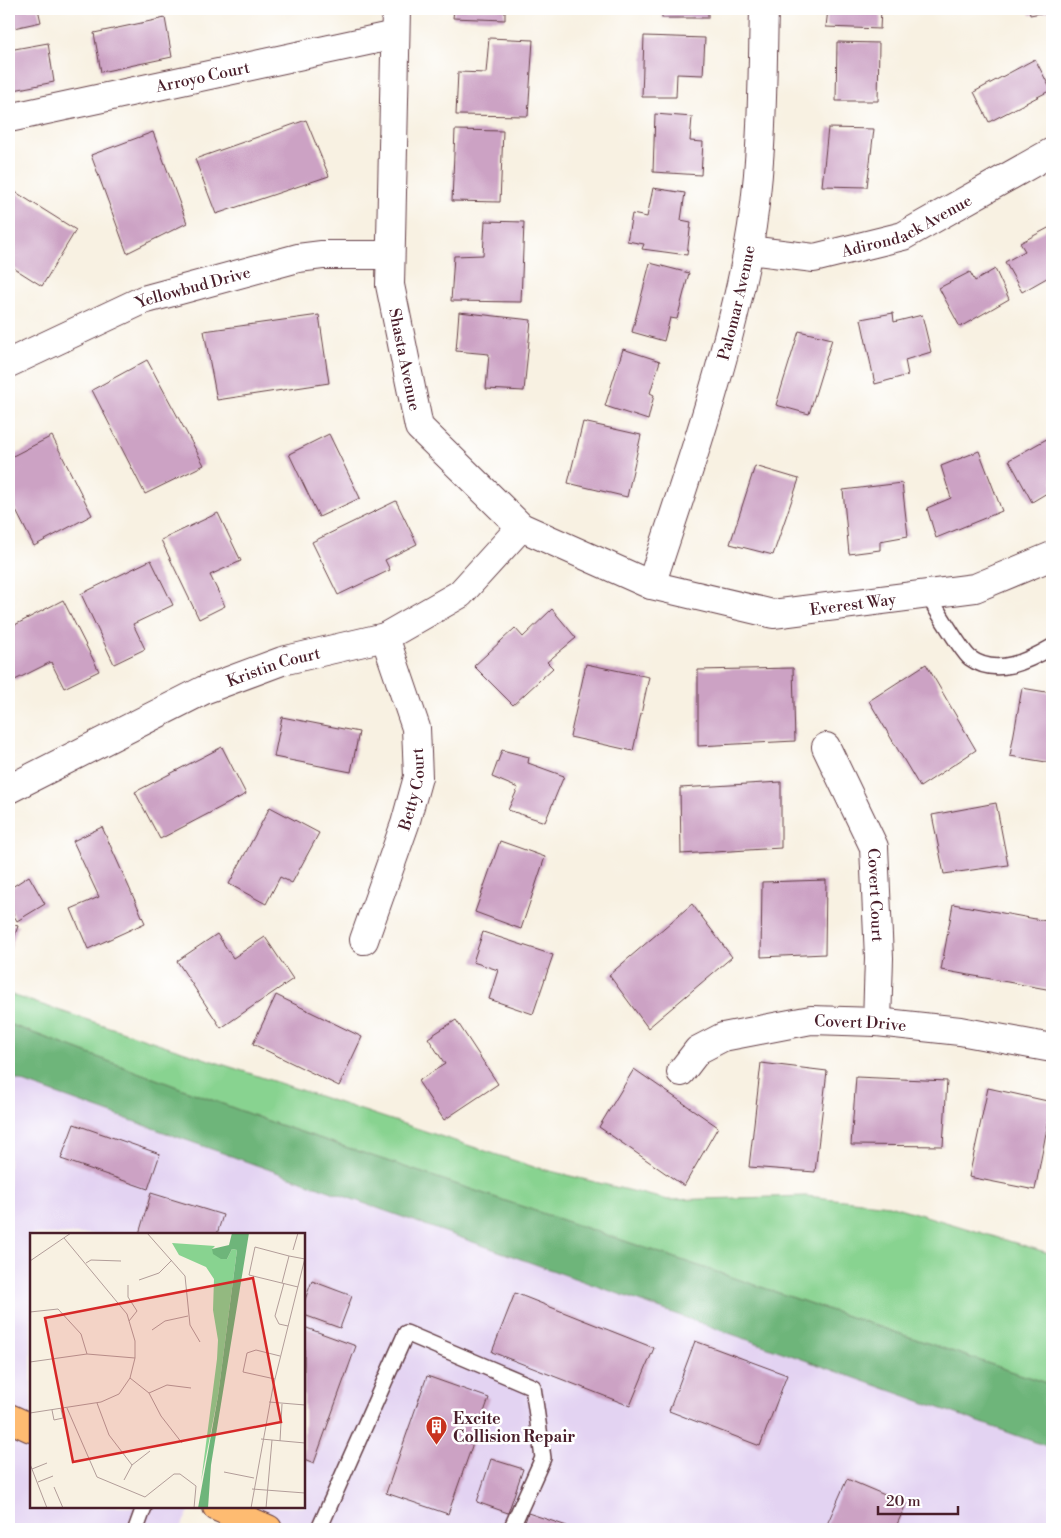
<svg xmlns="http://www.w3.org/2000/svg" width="1061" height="1538" font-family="'Libre Bodoni',serif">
	<rect width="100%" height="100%" fill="#fff"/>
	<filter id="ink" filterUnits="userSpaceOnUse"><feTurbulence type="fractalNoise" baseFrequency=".02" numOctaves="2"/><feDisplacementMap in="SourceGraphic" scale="10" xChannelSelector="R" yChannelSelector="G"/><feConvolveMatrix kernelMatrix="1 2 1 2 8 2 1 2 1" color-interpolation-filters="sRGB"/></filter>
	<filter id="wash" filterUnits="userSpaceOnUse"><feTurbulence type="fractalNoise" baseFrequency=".0096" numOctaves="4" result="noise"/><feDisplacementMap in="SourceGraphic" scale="20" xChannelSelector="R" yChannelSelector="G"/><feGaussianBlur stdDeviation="1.12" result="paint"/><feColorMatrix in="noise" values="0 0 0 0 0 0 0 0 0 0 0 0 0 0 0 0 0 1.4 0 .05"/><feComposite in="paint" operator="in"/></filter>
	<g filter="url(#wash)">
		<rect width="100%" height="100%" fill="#f8f1e2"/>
		<path fill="#e3d3f2" d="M9,1077L1052,1448V1529H250L201,1507H304V1234H31V1507H191L180,1529H9Z"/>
		<path fill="#88d390" stroke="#69795e" d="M9,994L534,1167L668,1200L806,1196L889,1205L1052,1254V1385L268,1121L9,1024Z"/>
		<path fill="#6eb57a" stroke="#5c6a52" d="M9,1024L268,1121L1052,1385V1448L9,1077Z"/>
		<g id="blocks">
			<g fill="#cca2c4">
				<path d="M9,9H38L41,22L9,29Z"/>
				<path d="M454,9H505V20L453,18Z"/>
				<rect x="662" y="9" width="46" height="9"/>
				<path d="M828,9H881L880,29L826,27Z"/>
				<path d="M1029,9H1052V11L1030,15Z"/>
				<path d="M165,18L172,57L101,72L94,33Z"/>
				<path d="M644,36L705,38L703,75L677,74L676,97H642Z"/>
				<path d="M489,38L533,40L528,116L456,115L458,72L486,73Z"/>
				<path d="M837,42L879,43L878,101H836Z"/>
				<path d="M48,43L54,82L9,91V50Z"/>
				<path d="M1035,59L1051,90L989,122L974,92Z"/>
				<path d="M655,114L692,117L690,141L703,142L701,175L653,172Z"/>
				<path d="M306,120L329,176L216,214L195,159Z"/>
				<path d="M828,128L874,129L867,187L822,186Z"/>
				<path d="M455,130L503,131L500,202L452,201Z"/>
				<path d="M153,132L187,223L127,253L91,155Z"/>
				<path d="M9,188L76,230L42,286L9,265Z"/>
				<path d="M653,188L685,193L681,220L691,222L687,255L642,249L644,244L627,241L632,214L647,217Z"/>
				<path d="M485,221L524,222L521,302L451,301L454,256L483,255Z"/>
				<path d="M1052,226V275L1022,292L1005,262L1025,251L1020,243Z"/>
				<path d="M650,263L689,273L677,319L670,318L664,341L632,332Z"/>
				<path d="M995,269L1009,299L960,327L939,288L970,272L975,281Z"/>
				<path d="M459,312L531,320L524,391L486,389L489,354L456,351Z"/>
				<path d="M893,313L894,322L922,315L931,352L905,360L908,375L875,384L861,319Z"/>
				<path d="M319,315L329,383L217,400L204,331Z"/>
				<path d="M799,331L832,339L809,414L776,405Z"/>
				<path d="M623,349L660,361L650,393L654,395L648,420L605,406Z"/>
				<path d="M147,360L204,465L145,494L92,390Z"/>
				<path d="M583,422L641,435L627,497L568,483Z"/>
				<path d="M329,434L360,498L319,517L289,454Z"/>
				<path d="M52,436L92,515L34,546L9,497V458Z"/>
				<path d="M1052,436V490L1032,502L1009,460Z"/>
				<path d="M979,451L1002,511L936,538L927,508L951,498L941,466Z"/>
				<path d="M755,466L799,479L773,555L730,544Z"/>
				<path d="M902,483L908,536L880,541V550L849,554L843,490Z"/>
				<path d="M396,501L417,544L385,560L390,570L338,595L312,542Z"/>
				<path d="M218,513L241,561L210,575L225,606L199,619L161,540Z"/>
				<path d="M151,560L173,605L133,624L145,649L114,664L81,594Z"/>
				<path d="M63,600L99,671L64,688L51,662L15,680L9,668V628Z"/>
				<path d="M552,609L576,638L547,662L553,668L513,705L474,666L515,628L523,637Z"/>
				<path d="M586,664L649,677L633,751L570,737Z"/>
				<path d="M926,664L976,750L920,787L869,701Z"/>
				<path d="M793,668L795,741L698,746V670Z"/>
				<path d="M1022,688L1052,693V763L1010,756Z"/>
				<path d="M282,717L359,732L351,772L274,757Z"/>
				<path d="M222,747L246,794L160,839L135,792Z"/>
				<path d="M502,750L529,757L528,763L564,776L545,822L508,810L518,788L492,777Z"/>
				<path d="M781,782V848L681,854L680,788Z"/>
				<path d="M996,803L1008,865L944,874L932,815Z"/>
				<path d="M270,807L319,833L292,883L280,877L266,904L229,884Z"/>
				<path d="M102,827L145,923L88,949L71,909L99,897L73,841Z"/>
				<path d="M500,841L545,857L521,929L475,912Z"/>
				<path d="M29,876L45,904L17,921L9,907V889Z"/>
				<path d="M826,880L825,954L761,957L762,882Z"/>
				<path d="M692,904L732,957L648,1028L609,975Z"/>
				<path d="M953,904L1052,922V990L941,970Z"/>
				<path d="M9,923L18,926L9,953Z"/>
				<path d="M483,932L553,955L533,1014L489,999L498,970L473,962Z"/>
				<path d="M217,934L233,958L265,937L293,979L221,1028L177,961Z"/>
				<path d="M276,995L362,1037L339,1086L253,1044Z"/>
				<path d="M456,1020L498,1084L444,1120L418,1081L445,1064L428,1038Z"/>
				<path d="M761,1063L827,1071L815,1172L749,1167Z"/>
				<path d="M634,1069L718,1127L684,1186L599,1127Z"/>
				<path d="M856,1077L947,1081L943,1146L851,1145Z"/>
				<path d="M988,1088L1052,1102L1035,1190L969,1177Z"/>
				<path d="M74,1124L160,1154L148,1189L61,1159Z"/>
				<path d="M151,1193L223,1215L217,1234H139Z"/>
				<path d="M312,1281L352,1296L340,1328L304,1315V1302Z"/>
				<path d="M515,1293L654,1348L630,1406L492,1352Z"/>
				<path d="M304,1327L356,1346L314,1463L304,1459Z"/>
				<path d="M695,1341L787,1375L760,1446L669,1411Z"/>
				<path d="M427,1376L489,1398L448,1514L386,1493Z"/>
				<path d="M491,1459L523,1469L508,1513L477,1502Z"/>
				<path d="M847,1479L906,1504L895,1529H825Z"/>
				<path d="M528,1513L567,1526L566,1529H523Z"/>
			</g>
		</g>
	</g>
	<g filter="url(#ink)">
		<use href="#blocks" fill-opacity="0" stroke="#643e46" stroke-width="1"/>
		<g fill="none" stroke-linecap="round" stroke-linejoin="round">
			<defs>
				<g id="lane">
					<path d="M927,594C935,606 961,651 970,658C996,677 1028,661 1052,647"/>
					<path d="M136,1529L144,1507"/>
					<path d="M319,1529L406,1333L533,1387L543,1458L511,1529"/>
				</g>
				<g id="street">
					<path id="s1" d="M396,9L390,285L419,427L521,527L651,585L773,614L975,588L1052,556"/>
					<path id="s2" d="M9,118L395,35"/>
					<path id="s3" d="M748,250L814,258L903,236L1052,152"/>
					<path id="s4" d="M9,363L143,300L298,258L322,255H390"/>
					<path id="s5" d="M651,585C687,475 726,365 748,250C763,171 762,89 764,9"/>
					<path id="s6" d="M826,747L874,847L879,958L877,1022"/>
					<path id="s7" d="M9,789L204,690L282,661L385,637L460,594L521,527"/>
					<path id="s8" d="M364,940L405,824L418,777L416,728L385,637"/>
					<path id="s9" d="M681,1072L698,1050L723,1037L811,1020L877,1022L960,1031L1052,1048"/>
				</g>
				<g id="primary">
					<path d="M9,1418L31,1428"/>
					<path d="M217,1507L268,1529"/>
				</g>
			</defs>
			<use href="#lane" stroke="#643e46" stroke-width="18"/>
			<use href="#street" stroke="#643e46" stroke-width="30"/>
			<use href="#primary" stroke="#643e46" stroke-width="30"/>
			<use href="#lane" stroke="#fff" stroke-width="15"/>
			<use href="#street" stroke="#fff" stroke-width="28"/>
			<use href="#primary" stroke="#febb71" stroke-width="28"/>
		</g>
	</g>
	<defs>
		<symbol id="building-pin" viewBox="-11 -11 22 30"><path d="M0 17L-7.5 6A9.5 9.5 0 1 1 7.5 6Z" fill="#c8321e" stroke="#fff"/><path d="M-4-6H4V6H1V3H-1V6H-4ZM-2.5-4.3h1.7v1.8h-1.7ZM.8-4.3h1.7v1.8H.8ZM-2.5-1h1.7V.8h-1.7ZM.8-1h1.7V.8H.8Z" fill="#fff"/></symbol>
	</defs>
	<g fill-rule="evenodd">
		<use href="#building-pin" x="424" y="1414" width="25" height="34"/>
	</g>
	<g text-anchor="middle" stroke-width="5" stroke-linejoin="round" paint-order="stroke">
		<g font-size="16" fill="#4a1f2b" stroke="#fff">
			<text dy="6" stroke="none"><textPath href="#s2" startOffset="198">Arroyo Court</textPath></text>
			<text dy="6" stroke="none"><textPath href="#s3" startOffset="165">Adirondack Avenue</textPath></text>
			<text dy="6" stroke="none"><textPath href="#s4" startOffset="200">Yellowbud Drive</textPath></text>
			<text dy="6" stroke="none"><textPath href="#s5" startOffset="295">Palomar Avenue</textPath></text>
			<text dy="6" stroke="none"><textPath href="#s1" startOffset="352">Shasta Avenue</textPath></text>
			<text dy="6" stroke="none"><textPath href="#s1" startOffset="912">Everest Way</textPath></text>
			<text dy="6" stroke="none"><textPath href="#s7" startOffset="292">Kristin Court</textPath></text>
			<text dy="6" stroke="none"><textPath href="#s8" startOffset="159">Betty Court</textPath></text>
			<text dy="6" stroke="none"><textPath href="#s6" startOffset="159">Covert Court</textPath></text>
			<text dy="6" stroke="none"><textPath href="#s9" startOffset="195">Covert Drive</textPath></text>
		</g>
		<g font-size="16" font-weight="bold" fill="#4a1f2b" stroke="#fff" text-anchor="start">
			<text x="453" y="1424">Excite<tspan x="453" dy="18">Collision Repair</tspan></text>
		</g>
	</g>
	<g transform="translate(30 1233)">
		<rect width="275" height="275" fill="#f8f1e2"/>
		<path d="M142,10L185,13L182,16L197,26L202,16L207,17L188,163L171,249L187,126L188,107L183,77L184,46L176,34L149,22Z" fill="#88d390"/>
		<path d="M202,0H219L181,232L178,275H168L188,163L207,17L202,16L197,26H191L183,21L182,16L199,12Z" fill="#6eb57a"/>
		<path fill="none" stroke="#b29d99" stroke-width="1" d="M117,0L155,43L160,92L170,109M263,17L268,0M259,23L225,14L219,42L268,54M0,28L41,0M56,30L61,27L91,28M109,47L129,40L142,27M252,50L259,23L275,26M254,50L245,83L249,91L258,93M98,52V64L107,78L99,88M0,79L28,76L51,101L57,121M122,97L135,88L158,83M0,129L57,121L105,125M100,145L119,160L131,183L152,210M245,146L213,139L217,120L226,117L250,123M119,160L137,152L161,155M239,169L275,172M67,170L79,202L102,232M37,175L67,244L115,264L144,241H150L166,253L164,275M22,177L24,187L33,185L31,176M0,180L71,169L89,161L100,145L105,125V108L97,81L34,5M231,206L275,210M250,208L252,171M0,231L17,275M2,236L17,230M194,239L224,245M94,247L102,232L120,218M8,249L23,243M24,254L33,275M222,256L275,260M221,275L243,154L275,25M236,275L242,207"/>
		<path fill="#d62828" fill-opacity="0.15" stroke="#d62828" stroke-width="2.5" d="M223,45L251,189L43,229L15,85Z"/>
		<rect width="275" height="275" fill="none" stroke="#4a1f2b" stroke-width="2.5"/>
	</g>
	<rect width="1061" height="1538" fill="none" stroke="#fff" stroke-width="30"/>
	<path d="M878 1506v8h80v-8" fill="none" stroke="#4a1f2b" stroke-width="2.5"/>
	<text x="886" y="1506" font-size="15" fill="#4a1f2b" stroke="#ffffff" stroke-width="4" paint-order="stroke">20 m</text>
</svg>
